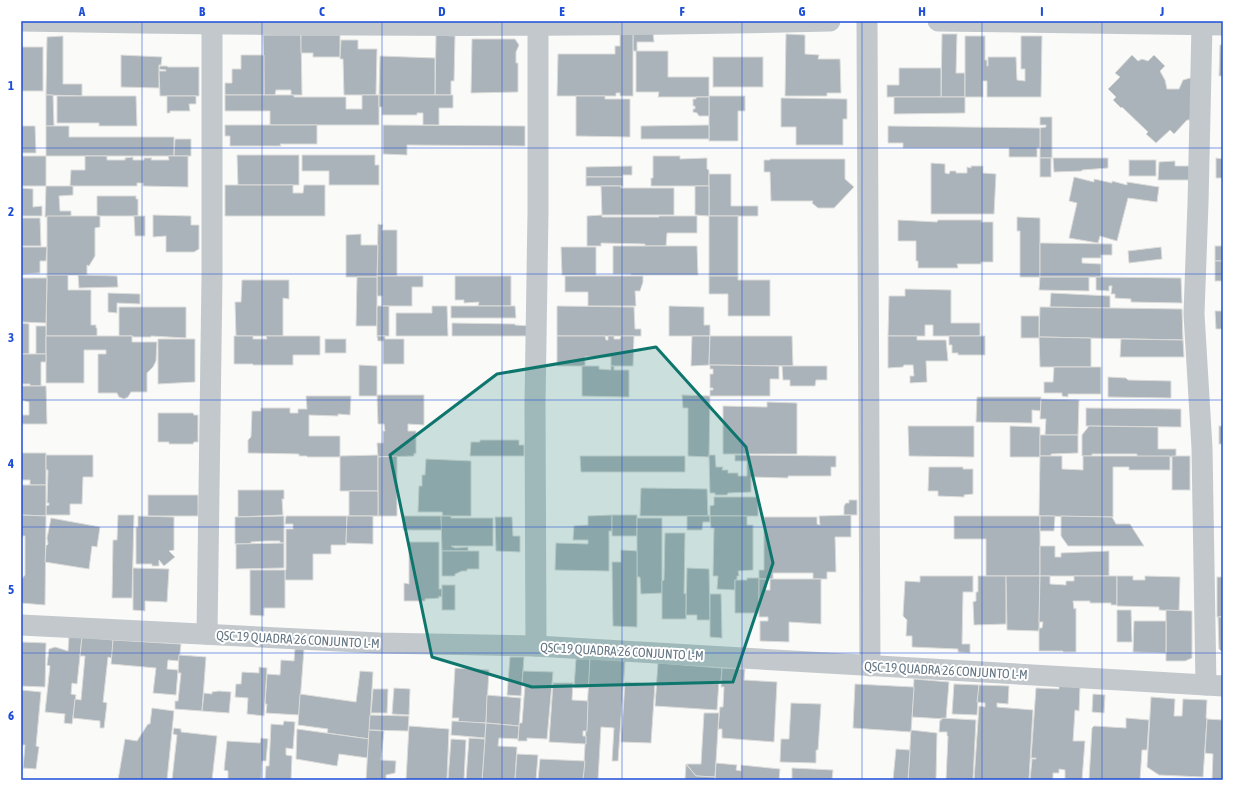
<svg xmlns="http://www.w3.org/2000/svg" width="1244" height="801" font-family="'Asap Condensed',sans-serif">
	<rect width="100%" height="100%" fill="#fafaf8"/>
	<g fill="#aab3b9" stroke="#dcdcda">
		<path d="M633,33H653L654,42H637V51H668V77H709V97H658L659,92H636V51H633Z"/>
		<path d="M620,34H633V96H620V93H616V96H557L558,54H615V46H620Z"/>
		<path d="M786,34L805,35V54L819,55L818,59H840L841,93H827V96H785Z"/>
		<path d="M942,34H957L956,73H965V97H941Z"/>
		<path d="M263,35H301L302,95H291V90H276L275,95H264Z"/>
		<path d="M301,35H340V57H313V53H301Z"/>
		<path d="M436,35L455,36L454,81H451V95H435Z"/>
		<path d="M63,36V84H82V96L46,95L47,37Z"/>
		<path d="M965,36H985V60H987V66H988V57H1016L1017,80L1025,81V69H1021V36H1042L1041,97H987V81H983V97H965Z"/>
		<path d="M472,39H515L519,45L516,52V63H518V92L471,93Z"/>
		<path d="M341,40H358V49H377L376,95H344L343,59H340Z"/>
		<path d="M1220,45H1223V76H1219Z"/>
		<rect x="21" y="47" width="22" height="44"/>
		<path d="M121,55L162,57L161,65H159V88L121,87Z"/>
		<path d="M241,55H264V95H225V83H232V69H241Z"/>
		<path d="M1132,55L1138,61L1142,59L1148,61L1154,55L1165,66L1160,71L1165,80L1167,89H1179L1183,80L1194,77L1192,120H1187L1174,134L1170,130L1156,143L1146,134L1148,132L1122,107L1121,108L1113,100L1116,97L1108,89L1120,77L1115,73Z"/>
		<path d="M380,56L435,58V95H379Z"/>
		<rect x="713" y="57" width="50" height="30"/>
		<path d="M160,66H167L168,67H199V96H160L159,71H166V70L159,69Z"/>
		<path d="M899,68H941V97H887V85H899Z"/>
		<path d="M46,95H53L54,126H46Z"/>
		<path d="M225,95H294V97H346V109H362V95H379V125H270V111H225Z"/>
		<path d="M379,95H453V108H439V125H423V113H417V115H382V107H379Z"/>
		<path d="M57,96H136L137,126H99V123H57Z"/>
		<path d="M167,96H196V104H189L190,111H170V113H167Z"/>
		<path d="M576,96H605V99H630V137L576,136Z"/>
		<path d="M709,96H745V111H738V141H709Z"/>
		<path d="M696,97H709V116H699L697,113L693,112V109H695V106H693V99H696Z"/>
		<path d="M894,97H965V113L894,114Z"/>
		<path d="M781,98L847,99V119H843V145H796V127H781Z"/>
		<path d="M1040,117H1052V158H1040V128L1046,127V125H1040Z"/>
		<path d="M225,125H317V144H280L281,146H230V136H225Z"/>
		<path d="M383,125L525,126V146L407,145V155L383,154Z"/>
		<path d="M709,125V139H641V126Z"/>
		<path d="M21,126H35L36,153H21Z"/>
		<path d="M46,126H69V137H174V156H46Z"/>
		<path d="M888,126L1040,128V148H1037V157H1009V148H903V143H888Z"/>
		<path d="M175,139H191V156H174Z"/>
		<path d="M237,155H299V185H238Z"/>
		<path d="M302,155H375V165H379V185H329V171H302Z"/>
		<rect x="21" y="156" width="25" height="30"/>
		<path d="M85,156H107V160H125V158L133,157V160H144V158H152L151,160H169L168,156H188V187L143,186V183H137V186H70L71,170H85Z"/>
		<path d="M653,156H680V159L707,158V169L709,170V186H651V178H653Z"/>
		<rect x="1040" y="158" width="11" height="19"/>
		<path d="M1053,158H1108V168L1082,170V171L1054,172Z"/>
		<path d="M1216,158L1223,159V178H1216Z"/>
		<path d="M770,159H845V179L854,187L834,208H818L812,203L813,201H771L770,172H764V160H770Z"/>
		<rect x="1129" y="160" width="27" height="16"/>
		<path d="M1175,161V166H1189L1190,180H1158L1159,162Z"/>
		<path d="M931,163L945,164V173L949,174L950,171H956V173H967V167L971,168V166H983V173L996,174L994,214H931Z"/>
		<path d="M632,166V175H623V177H586V167Z"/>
		<path d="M709,174H731V206H758V216H709Z"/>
		<rect x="586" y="177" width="37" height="9"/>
		<path d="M1074,177L1094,182V179L1112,183V181L1127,185V182L1159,187L1157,202L1128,198L1117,241L1100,236L1098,243L1069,238L1077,203L1069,201Z"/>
		<path d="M225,185H293V193H303L304,185H325V216H225Z"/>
		<path d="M46,186H73V195L59,196L60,211H71V216L45,217Z"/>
		<path d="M601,186H621V188H674V215H602Z"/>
		<path d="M695,186H709V216L695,215Z"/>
		<path d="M21,188L33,189V207L42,206V216H21Z"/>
		<path d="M97,196H136V199H138V216H97Z"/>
		<path d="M153,215L191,216V225H199V249L194,252H166V236L153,237Z"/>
		<path d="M602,215V217H659V216H697V233H667L666,246H645V244L601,243V246H587V216Z"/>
		<path d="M47,216H100V227L95,228V256L89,266L87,265V275H47Z"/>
		<path d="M134,216H145V236H135Z"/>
		<rect x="709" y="216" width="29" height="60"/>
		<path d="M1017,217L1040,218V277H1020V231H1017Z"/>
		<path d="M21,218H40L41,246H21Z"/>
		<path d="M898,220L937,222L938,220H982L981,222H993V262H981V264H957L958,268H918V261H916V241H898Z"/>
		<path d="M378,224L383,225L382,230H397V276H377Z"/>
		<path d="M361,234V245H378L377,277H346V235Z"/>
		<path d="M1040,243L1112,244V255H1101V258H1082V263L1101,264V277H1040Z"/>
		<path d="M613,246H697L698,275H631V274H613Z"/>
		<rect x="1215" y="246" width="8" height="15"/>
		<path d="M21,247H47L46,261H40V273L21,274Z"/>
		<path d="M561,247H596V275H562Z"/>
		<path d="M1161,247L1162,259L1129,263L1128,251Z"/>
		<rect x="1215" y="261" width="8" height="20"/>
		<path d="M47,275H68V290H91V325H96V328H97V336H46Z"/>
		<path d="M78,275L117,276L118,287L79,288Z"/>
		<path d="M377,276H423V287H412V306H382V296H377Z"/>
		<path d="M455,276H511V306H478L479,302L464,303V300H455Z"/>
		<path d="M565,276H643V282L640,291H635L636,306H588V292H565Z"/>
		<path d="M709,276H738V280H770V316H728V294H709Z"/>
		<path d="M357,277H377V326H356Z"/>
		<path d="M1040,277H1089V291L1039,290Z"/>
		<path d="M1096,277L1181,278L1182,303L1131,302V299L1115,298V294H1111L1112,286H1109V291L1096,290Z"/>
		<path d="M21,278H47L46,323L21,322Z"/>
		<path d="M242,280H289V299L283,298V336H236L235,302H241Z"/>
		<path d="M905,289L951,290V323H980V336H933V325H925V336H888L889,296H905Z"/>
		<path d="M108,293L140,294V304L117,303V313L108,312Z"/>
		<path d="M1051,293L1110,296V308L1050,307Z"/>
		<rect x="377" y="306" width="12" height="30"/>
		<path d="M432,306H447L448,336H396V313H432Z"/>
		<path d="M451,306H515L516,318H451Z"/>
		<path d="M557,306L634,307L635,329H641V336H557Z"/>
		<path d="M669,306L704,307V325H710V336H669Z"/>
		<path d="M119,307H186V338L151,336V337H133V336H119Z"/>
		<path d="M1040,307L1182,309L1183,340L1039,337Z"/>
		<path d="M1215,311H1223V329H1216Z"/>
		<rect x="1021" y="316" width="18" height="22"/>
		<path d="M21,323L29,324V354H21Z"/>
		<path d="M452,323L515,324V325L530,326L529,336H452Z"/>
		<rect x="36" y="326" width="10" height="28"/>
		<path d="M46,336H132V342H157L156,361L153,367L147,373V392H131L128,397L124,399L119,397L117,393H98V354H106V350H84V383H46Z"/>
		<path d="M234,336H253V339H267L266,336H320V355H293V365H253V364H234Z"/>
		<path d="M377,336H385V339H404V364H383V341H378Z"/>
		<path d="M557,336H605L606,340H608V336H614V339H620L621,336H634L633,366H611V357H585V366H557Z"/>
		<path d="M692,336H710L709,365L691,366Z"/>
		<path d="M710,336H792L793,366L709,365Z"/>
		<path d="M888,336H917V340H946L948,361H926L927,382L910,383V376H914L913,365H904L903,367L888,368Z"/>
		<path d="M949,336H985V355H958V353H952V345H949Z"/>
		<path d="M1039,337L1091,338V367H1040Z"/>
		<path d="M158,339H195V382L158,384Z"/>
		<rect x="325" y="339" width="21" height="14"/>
		<path d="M1121,339L1183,340L1184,357H1120Z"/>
		<path d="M21,354H46V362H41V386H30V384H21Z"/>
		<path d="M359,365L377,366V396H359Z"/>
		<path d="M710,365L779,366V379H770V396H710V390H713V388H710V374H713V369H710Z"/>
		<path d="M582,366H599V369L611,370V366H614V370H629V397L582,396Z"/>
		<path d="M782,366H827V380H816L815,386H790V380H783Z"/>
		<path d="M1054,367H1101V394H1068V397L1062,396V393H1044V382H1053Z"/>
		<path d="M1108,377L1126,378L1128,380L1171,381V398L1108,397Z"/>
		<path d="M21,386H46L47,424H21V415H29V402L21,400Z"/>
		<path d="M377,395H424V425L408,424V431H416V454L414,453V456L378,457L377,443H383V431H385L384,424H378Z"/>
		<path d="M682,395L710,396L709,457L688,456V408H683Z"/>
		<path d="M306,396H351L350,415L338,414V416L309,415V436H340V457H307V456H299V454L248,453V440L251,437L252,411H261V408H290V413H298V409H307Z"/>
		<path d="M977,397H1041V411L1032,410V423L976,422Z"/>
		<path d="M1041,399L1079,400L1078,435H1045L1046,419H1040Z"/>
		<path d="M767,402L797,403V454H723V406L767,407Z"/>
		<path d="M1086,408L1181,409V427L1086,426Z"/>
		<path d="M158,413H193L194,415H198V442H194L193,444H169V442H158Z"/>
		<path d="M908,426H974V457L909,456Z"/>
		<path d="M1010,426L1040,427V457H1010Z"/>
		<path d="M1089,426L1158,427V449H1176V457H1137V454H1092V456H1082V435Z"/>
		<rect x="1219" y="426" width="4" height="18"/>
		<path d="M1040,435H1078V453L1051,454V456H1040Z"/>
		<path d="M480,440H519V445H524V456H470L471,442H480Z"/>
		<path d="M21,453H46V485H30V480H21Z"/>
		<path d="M46,455H93V477H83L82,504H70V515H46V506L49,505V503H47L48,470H46Z"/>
		<path d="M378,455V491H340V456Z"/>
		<path d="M709,455H715L716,467H723L722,470H728V473H738V476H747V461H735V455L836,456V467H831V476H788V478L751,477V492L728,493L727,495H715V493H710Z"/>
		<path d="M397,456V516H378V457Z"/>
		<path d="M580,456H685V472H581Z"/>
		<path d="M1040,456H1062V469L1083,470V456H1170V470H1129V467H1113V517L1039,516Z"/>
		<rect x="1172" y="456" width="18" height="34"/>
		<path d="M426,459L471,461V516H443L442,512H418L419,486H422V475H425Z"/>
		<path d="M929,467H963V469H973V494L964,495V497L938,496V491H928Z"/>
		<path d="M21,485H46V516L21,515Z"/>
		<path d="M641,488L707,489L708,516H640Z"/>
		<path d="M238,490H284V499H282L283,515L238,517Z"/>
		<rect x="349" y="491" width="29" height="25"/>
		<rect x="148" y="495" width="50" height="21"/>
		<path d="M714,497H758V516H710V506L714,505Z"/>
		<path d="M849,500H857V515H844V506L846,503H849Z"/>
		<path d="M21,515L46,516L45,605L21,603V580L25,575V536H21Z"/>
		<path d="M118,515H134L132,598H112L113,540H117Z"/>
		<path d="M612,515V531H609V571L555,570L556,543L588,544V540H573L574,526L588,525V516Z"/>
		<rect x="612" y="515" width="25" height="21"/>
		<path d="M851,515V537H835L836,572H827V579H813V573H773V579H759V570H764V517H817V524L820,525L819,516Z"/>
		<path d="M138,516L174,517V550L169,551L175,557L164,566L159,560V566H152V564H136V527H138Z"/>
		<path d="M284,516V543H280V541H266L251,542V544H235V517Z"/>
		<path d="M286,516H347L346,545H331V554H313V580H285V570H286V529H293V524H285Z"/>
		<path d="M347,516H373V544L346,543Z"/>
		<path d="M403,516H441L442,530H403Z"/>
		<path d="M441,516H451V518H493V546H451L455,548L468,547V551H442Z"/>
		<path d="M687,516H710V522H703L702,530H687Z"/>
		<path d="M710,516H747V525H753V570L738,571L739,576H737V580H735V590L717,589L718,576H713L714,528H711Z"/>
		<path d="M954,516H1040V576H986V539H954Z"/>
		<path d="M1040,516H1055L1054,531H1040Z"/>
		<path d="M1061,516L1112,517L1116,524H1130L1144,546H1068L1061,536Z"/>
		<path d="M495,517H512L513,536H520V552L496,551Z"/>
		<path d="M51,518L100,527L97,547L92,546L89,569L45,562L46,546L48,544L47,538Z"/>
		<path d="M637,518H662V593L641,594L640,577H637Z"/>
		<path d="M665,533H685L684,594L686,593V619H662V581L664,580Z"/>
		<path d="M409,542H439V589H442V597L439,596V598L425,599V601H404V583L409,584Z"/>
		<path d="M284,543V568L236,569V544Z"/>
		<path d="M1040,546H1055V557H1061V553L1109,551V576H1040Z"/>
		<path d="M621,550L637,551V627L613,626L612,562H621Z"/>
		<path d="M442,551H479V569H467V571H462L455,574V576H442Z"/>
		<path d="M133,568L169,569L167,602L145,601V611L133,610Z"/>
		<path d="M687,568L709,569L710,620H697V615H686Z"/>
		<path d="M250,570H285V608H264V616L250,615Z"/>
		<path d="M920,576H973V592H963L962,644H970V653L958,652V649L912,647V636H906L907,620L903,616L905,581L920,582Z"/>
		<path d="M978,576H1006V624L974,625L973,602L976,601V592H978Z"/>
		<path d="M1006,576H1040L1039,631L1007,630Z"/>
		<path d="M1040,576H1050V584L1066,585V581H1074V576H1117V605H1111V603H1090V601H1073L1074,609L1076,608V652H1063V651H1039V628H1042L1043,622H1039Z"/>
		<path d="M1117,576H1133V580H1145V576L1180,577L1179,611L1159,610V607L1117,606Z"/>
		<rect x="1217" y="577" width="6" height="40"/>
		<path d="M747,578H759V613H735V580H747Z"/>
		<path d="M759,579H766V590H770V579H821V624L789,622V642L760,641V621H768V617H759Z"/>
		<rect x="442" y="585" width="13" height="25"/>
		<path d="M710,594H721L722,638L710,637Z"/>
		<path d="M1117,610H1131L1132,642H1117Z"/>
		<path d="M1166,610L1192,611V658L1185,661H1166Z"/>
		<path d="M1218,617H1223V653L1219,649Z"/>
		<path d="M1134,621H1166V653L1133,652Z"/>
		<path d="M69,636L82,637L77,684L72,683L71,694L76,695L72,724L64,723L65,714L45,712L50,666L47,665L49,649L55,647L68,651Z"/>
		<path d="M82,637L113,640L112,658L108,657L103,702L107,703L104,728H100V721L73,718L75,699L81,700L85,656H80Z"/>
		<path d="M113,640L181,644L179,661L168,660L167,669L178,670L176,695L153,693L156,668L111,664Z"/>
		<path d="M21,642L46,643L45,687L21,686Z"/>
		<path d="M295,649H304L299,715L266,713L267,704H265L267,674L280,675L281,660L294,661Z"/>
		<path d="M179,655L206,657L202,711L175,709V701H178L181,673H178Z"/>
		<path d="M510,657H524L521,696L507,695Z"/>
		<path d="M576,659H590L589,688H574Z"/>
		<path d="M590,659L625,661L618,761H612L614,728L601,727L598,780H583Z"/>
		<path d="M658,663L722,668L721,681H719L717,710L655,706Z"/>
		<path d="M259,667L267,668L264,716L247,714L248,698L235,697L236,684H241L242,672L259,673Z"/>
		<path d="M455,668L489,670L486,723L458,722L459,718H452Z"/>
		<path d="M722,668L745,669L744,680L777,682L774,742L722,738V729H718L720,707H723L724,687H721Z"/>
		<path d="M360,671L373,672L369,739L327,733L328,729L298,725L300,694L356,702Z"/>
		<path d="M523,671L553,672L547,739L527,738V741H518L519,723H522L525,685H522Z"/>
		<path d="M914,679L949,682L946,719L912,717Z"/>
		<path d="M625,682L655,684L651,743L621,742Z"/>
		<path d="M553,683H573L572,700L588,701L587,731H583V736H586V744L549,742Z"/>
		<path d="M855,684L914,687L911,732L853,728Z"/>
		<path d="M954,684L979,685L977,715L952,714Z"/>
		<path d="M979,685L1009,686L1008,704L997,703V707L1033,710L1029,780H974L979,706L985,707V703L977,702Z"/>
		<path d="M1059,686L1080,687L1079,711L1075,710L1073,741H1085L1082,780L1065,779V770L1059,769V773H1053V780H1030L1032,759H1036V758H1031L1036,688L1059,689Z"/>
		<path d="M394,688L410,689L409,715L392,714Z"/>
		<path d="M373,689H388L387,713H371Z"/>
		<path d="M21,690L41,692L36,746L39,747L36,769L23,768L25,745H21Z"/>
		<path d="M219,691L231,692L229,713L202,711L204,693L212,694V692Z"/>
		<path d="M1093,694L1105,695L1104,713L1092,712Z"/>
		<path d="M487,695L521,698L519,726L486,723Z"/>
		<path d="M1151,697L1175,699L1174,716H1182L1183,699L1207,700L1206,718H1207V719L1203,777L1159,775L1147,767Z"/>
		<path d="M791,703L821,704L818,750H816V763L780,762L781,739H789Z"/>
		<path d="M152,708L174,711L167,780H118L125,739L137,741L148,724H150Z"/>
		<path d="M704,713H719L715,777L696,776L687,765V764H701Z"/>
		<path d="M370,715L409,716L408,731L369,730Z"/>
		<path d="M941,718L976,720L973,780H946L948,736H947V732H939L940,720H942Z"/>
		<path d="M1126,718L1149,720L1147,750H1142L1140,780H1089L1092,728L1094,726L1126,728Z"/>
		<path d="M1207,719L1223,720V780H1212L1213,754L1205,753Z"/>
		<path d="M284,721L295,722L293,749L286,748V755L292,756L291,780H265L266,766H269L271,724L283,725Z"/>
		<path d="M452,721L486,723L485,738L451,735Z"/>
		<path d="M486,723L519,726L518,739L499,738L498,746L517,747L515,780H482Z"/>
		<path d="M409,726L449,729L447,780H406Z"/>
		<path d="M174,728L181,729V732L217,736L212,780H172L177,735L173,734Z"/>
		<path d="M297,729L369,739L368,758L339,754L337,766L296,759Z"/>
		<path d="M369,730L384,731L381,760L396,761L395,773L386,775V780H366Z"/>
		<path d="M911,730L937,733L936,780H908Z"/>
		<path d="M261,738L268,739L266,761H262L261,780L228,779V771L224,770L227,741L260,743Z"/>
		<path d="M469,738L485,739L482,780H466Z"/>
		<path d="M451,739L466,740L464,780H448Z"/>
		<path d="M896,749L910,750L908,780H893Z"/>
		<path d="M517,754L538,755L536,780H515Z"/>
		<path d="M540,759L585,761L583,780H538Z"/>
		<path d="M716,763L737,765L736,770L741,771V765L780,769L779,780H715Z"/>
		<path d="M686,764L696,776L715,777V780H685Z"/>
		<path d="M792,768L833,770L832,780H792Z"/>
	</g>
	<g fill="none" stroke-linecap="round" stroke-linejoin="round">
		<g stroke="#c3c8cc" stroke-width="21">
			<path d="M21,21C291,26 561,28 830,21"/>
			<path d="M867,21L870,666"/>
			<path d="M938,21L1223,25"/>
			<path d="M1202,25L1198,203L1194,314L1202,448L1206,685"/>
			<path d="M21,625L379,643L536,646L1223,686"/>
			<path d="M207,634L212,277V24"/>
			<path d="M536,646L535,404L538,212V26"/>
		</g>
	</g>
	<path fill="#0f766e" fill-opacity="0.2" stroke="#0f766e" stroke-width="3" stroke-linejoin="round" d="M656,347L746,447L773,563L733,682L532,687L432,657L390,455L497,374Z"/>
	<path fill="none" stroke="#1d4ed8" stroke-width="1" stroke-opacity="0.55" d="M142,21V780M262,21V780M382,21V780M502,21V780M622,21V780M742,21V780M862,21V780M982,21V780M1102,21V780M21,148H1223M21,274H1223M21,400H1223M21,527H1223M21,653H1223"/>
	<g text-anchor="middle" stroke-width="4" stroke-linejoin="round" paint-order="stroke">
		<g font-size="13" fill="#657683" stroke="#fff">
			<text transform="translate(298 639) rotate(3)" y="5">QSC 19 QUADRA 26 CONJUNTO L-M</text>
			<text transform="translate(622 651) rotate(3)" y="5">QSC 19 QUADRA 26 CONJUNTO L-M</text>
			<text transform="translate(946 670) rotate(3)" y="5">QSC 19 QUADRA 26 CONJUNTO L-M</text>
		</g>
	</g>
	<rect width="1244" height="801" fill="none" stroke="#ffffff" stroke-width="44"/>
	<rect x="22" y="22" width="1200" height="757" fill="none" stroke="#1d4ed8" stroke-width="1.5"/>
	<g font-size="13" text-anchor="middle" font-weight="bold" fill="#1d4ed8">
		<text x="82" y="16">A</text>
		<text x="202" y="16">B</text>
		<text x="322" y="16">C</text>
		<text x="442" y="16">D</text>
		<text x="562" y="16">E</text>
		<text x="682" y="16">F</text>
		<text x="802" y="16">G</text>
		<text x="922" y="16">H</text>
		<text x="1042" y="16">I</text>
		<text x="1162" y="16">J</text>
		<text x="11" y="90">1</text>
		<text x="11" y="216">2</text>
		<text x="11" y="342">3</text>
		<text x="11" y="468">4</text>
		<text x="11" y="594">5</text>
		<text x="11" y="720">6</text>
	</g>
</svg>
